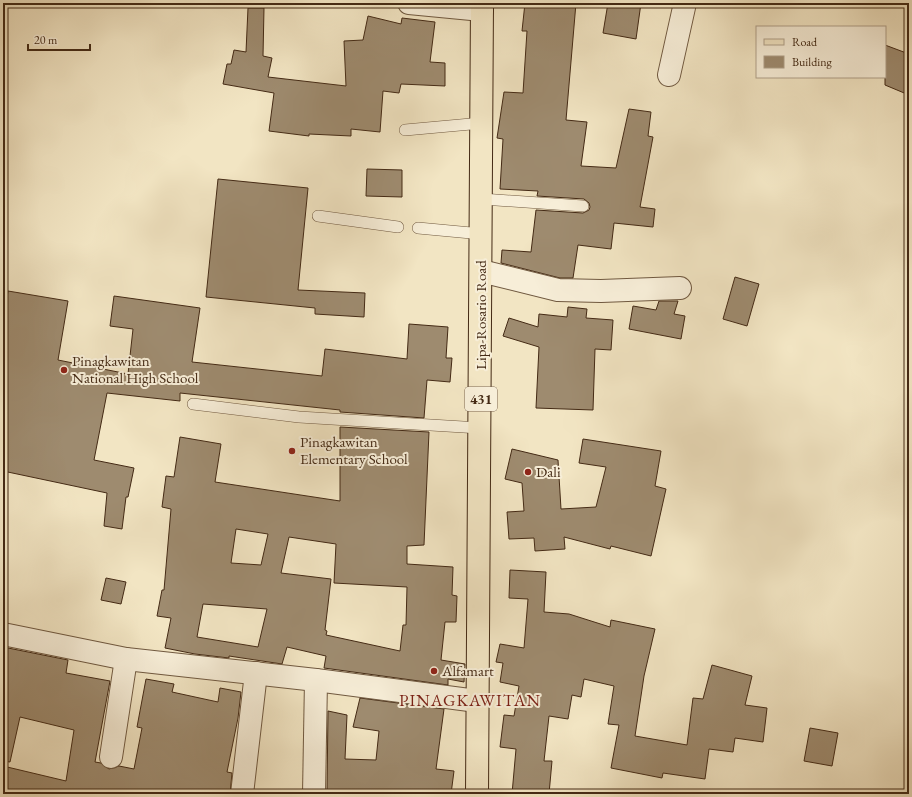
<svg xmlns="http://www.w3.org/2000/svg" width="912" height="797" font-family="'EB Garamond',serif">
	<rect width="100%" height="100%" fill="#f2e5c3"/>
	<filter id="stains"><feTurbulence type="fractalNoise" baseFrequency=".005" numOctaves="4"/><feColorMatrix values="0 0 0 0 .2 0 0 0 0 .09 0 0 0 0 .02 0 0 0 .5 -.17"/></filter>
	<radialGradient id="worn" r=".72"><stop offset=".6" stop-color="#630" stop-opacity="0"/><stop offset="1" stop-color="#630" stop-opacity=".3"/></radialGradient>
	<g fill="#9e8b6f" stroke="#442a15" fill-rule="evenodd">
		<path d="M525,3H576L566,120L587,122L581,166L616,168L629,109L651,112L648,136L653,137L640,207L655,209L653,227L614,223L611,249L578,245L573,278H560L501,263L502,250L531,252L536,210L583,213L589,210L590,207L589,203L584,199L537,196L538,191L500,189L503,139L497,138L504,92L523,93L527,31H522Z"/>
		<path d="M608,3H641L636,39L603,33Z"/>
		<path d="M248,8H264L263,56L272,58L268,77L346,86L344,41L363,40L368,16L401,24L402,18L435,22L430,62L445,63V86L401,84L399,93L383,91L380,132L351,129V136L309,134V136L269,131L274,93L223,84L227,64H231L234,50L246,52Z"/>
		<path d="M885,45L909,54V95L885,85Z"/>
		<path d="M367,169L402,170V197L366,196Z"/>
		<path d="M218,179L308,188L298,290L365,293L364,317L315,314V308L206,297Z"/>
		<path d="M735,277L759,284L747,326L723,319Z"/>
		<path d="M8,291L68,301L58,360L128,374L133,329L110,326L114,296L200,308L192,362L322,376L325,349L407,359L409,324L448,327L446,358H452L450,382L427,380L424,418L340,412V410L180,393V401L107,393L94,460L134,468L128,497H126L122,529L104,526L107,493L3,471V322Z"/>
		<path d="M659,301H678L674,314L685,316L681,339L629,329L633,306L656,310Z"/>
		<path d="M568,307L587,309L586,318L613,320L611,350L595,349L593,410L536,408L539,347L503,336L509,318L538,327L539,314L567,317Z"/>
		<path d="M340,427L429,432L424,545L407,546V564L453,567L452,595L457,596L456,622H445L441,660L465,664L464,682L448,679V685L324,668L326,656L287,647L282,664L229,656V658L195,654L165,648L171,618L157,616L162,590H164L171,509L162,507L166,476L174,477L180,437L221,444L215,482L340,501ZM236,529L268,534L261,565L231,563ZM289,537L336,544L334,583L407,587L406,625H403L400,651L326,635L327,631L325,630L331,579L281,573ZM203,604L267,609L258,647L197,637Z"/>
		<path d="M583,439L661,451L655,486L666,489L651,556L611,546L610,549L564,537L565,549L535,551L534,538L509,539L507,512L524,511L522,483L505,479L512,449L558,460L561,509L596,507L606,467L579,463Z"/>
		<path d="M510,570L546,572L544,612L569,614L610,627L611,620L655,629L644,676L635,736L687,745L693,698L703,699L712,665L752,676L745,705L767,708L763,742L735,738L733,752L709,749L705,779L663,773L662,778L611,768L619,725L608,724L614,686L584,679L581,697L572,695L568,719L549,716L544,761H552L549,794H512L516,749L500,747L504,715L514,716L519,686L500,682L503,663L496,662L500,644L524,648L528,599L509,598Z"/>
		<path d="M106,578L126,582L121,604L101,600Z"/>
		<path d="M3,647L68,660L66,673L110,681L95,762L101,763L109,769L119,766L134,769L142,728L137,727L146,679L174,684L172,692L218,702L220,688L241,692L238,718L227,772L232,773L230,794H3V766L66,781L74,730L20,717L10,762L3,761Z"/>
		<path d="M360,698L444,709L436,769L454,771L451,794L392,790V794L327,793L328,711L347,715L345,759L376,760L379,731L353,727Z"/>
		<path d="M810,728L838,733L832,766L804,761Z"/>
	</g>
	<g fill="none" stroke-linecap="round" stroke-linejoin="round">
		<defs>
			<g id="service">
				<path d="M405,130L482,123"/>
				<path d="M482,199L583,206"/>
				<path d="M318,216L398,227"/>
				<path d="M418,228L482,234"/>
				<path d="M193,404L299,417L480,428"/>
			</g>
			<g id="minor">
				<path d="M409,3L482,10"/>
				<path d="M669,75L685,3"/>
				<path d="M481,271L558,290L601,291L680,288"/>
				<path d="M3,634L126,659L316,680L477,701"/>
				<path d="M111,757L126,659"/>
				<path d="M242,794L256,673"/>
				<path d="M314,794L316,680"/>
			</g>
			<path id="primary" d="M477,794L482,3"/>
		</defs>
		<use href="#service" stroke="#705940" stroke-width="12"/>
		<use href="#minor" stroke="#705940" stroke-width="24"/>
		<use href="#primary" stroke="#442a15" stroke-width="24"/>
		<use href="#service" stroke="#f7eed8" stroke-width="11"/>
		<use href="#minor" stroke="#f7eed8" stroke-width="22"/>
		<use href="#primary" stroke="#f2e5c3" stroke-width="22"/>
	</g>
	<g fill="#8f2418" stroke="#f7eed8" stroke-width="1.5">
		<circle cx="64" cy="370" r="4"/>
		<circle cx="292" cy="451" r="4"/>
		<circle cx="528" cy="472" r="4"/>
		<circle cx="434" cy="671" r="4"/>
	</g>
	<g text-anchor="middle" stroke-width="4" stroke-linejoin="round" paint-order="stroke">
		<rect fill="#f7eed8" stroke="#7a6550" stroke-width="1" x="465" y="387" width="32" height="24" rx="3"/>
		<g font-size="14" font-weight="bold" fill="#442a15">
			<text x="481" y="404">431</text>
		</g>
		<g font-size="15" fill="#442a15" stroke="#f7eed8">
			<text transform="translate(481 315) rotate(-90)" y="5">Lipa-Rosario Road</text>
		</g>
		<g font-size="15" fill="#442a15" stroke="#f7eed8" text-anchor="start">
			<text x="72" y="366">Pinagkawitan<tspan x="72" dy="17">National High School</tspan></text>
			<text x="300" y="447">Pinagkawitan<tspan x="300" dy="17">Elementary School</tspan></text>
			<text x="536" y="477">Dali</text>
			<text x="442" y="676">Alfamart</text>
		</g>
		<g font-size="17" letter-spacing="1" fill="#7a1f14" stroke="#f7eed8">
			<text x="470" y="706">PINAGKAWITAN</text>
		</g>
	</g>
	<rect width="912" height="797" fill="none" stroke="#f2e5c3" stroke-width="16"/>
	<rect x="4" y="4" width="904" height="789" fill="none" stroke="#442a15" stroke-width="2"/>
	<rect x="8" y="8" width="896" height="781" fill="none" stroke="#442a15"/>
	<rect x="756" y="26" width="130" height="52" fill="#f7eed8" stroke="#afa08a"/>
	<rect x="764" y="39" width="20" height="6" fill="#f2e5c3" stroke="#afa08a"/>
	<text x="792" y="46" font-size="12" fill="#442a15">Road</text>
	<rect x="764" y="56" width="20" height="12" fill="#9e8b6f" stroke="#afa08a"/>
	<text x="792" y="66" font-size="12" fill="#442a15">Building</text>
	<path d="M28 44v6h62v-6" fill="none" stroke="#442a15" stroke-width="2"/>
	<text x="34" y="44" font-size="12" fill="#442a15" stroke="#f7eed8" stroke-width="3" paint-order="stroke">20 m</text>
	<rect width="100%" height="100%" filter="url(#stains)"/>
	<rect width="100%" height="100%" fill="url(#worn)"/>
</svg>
